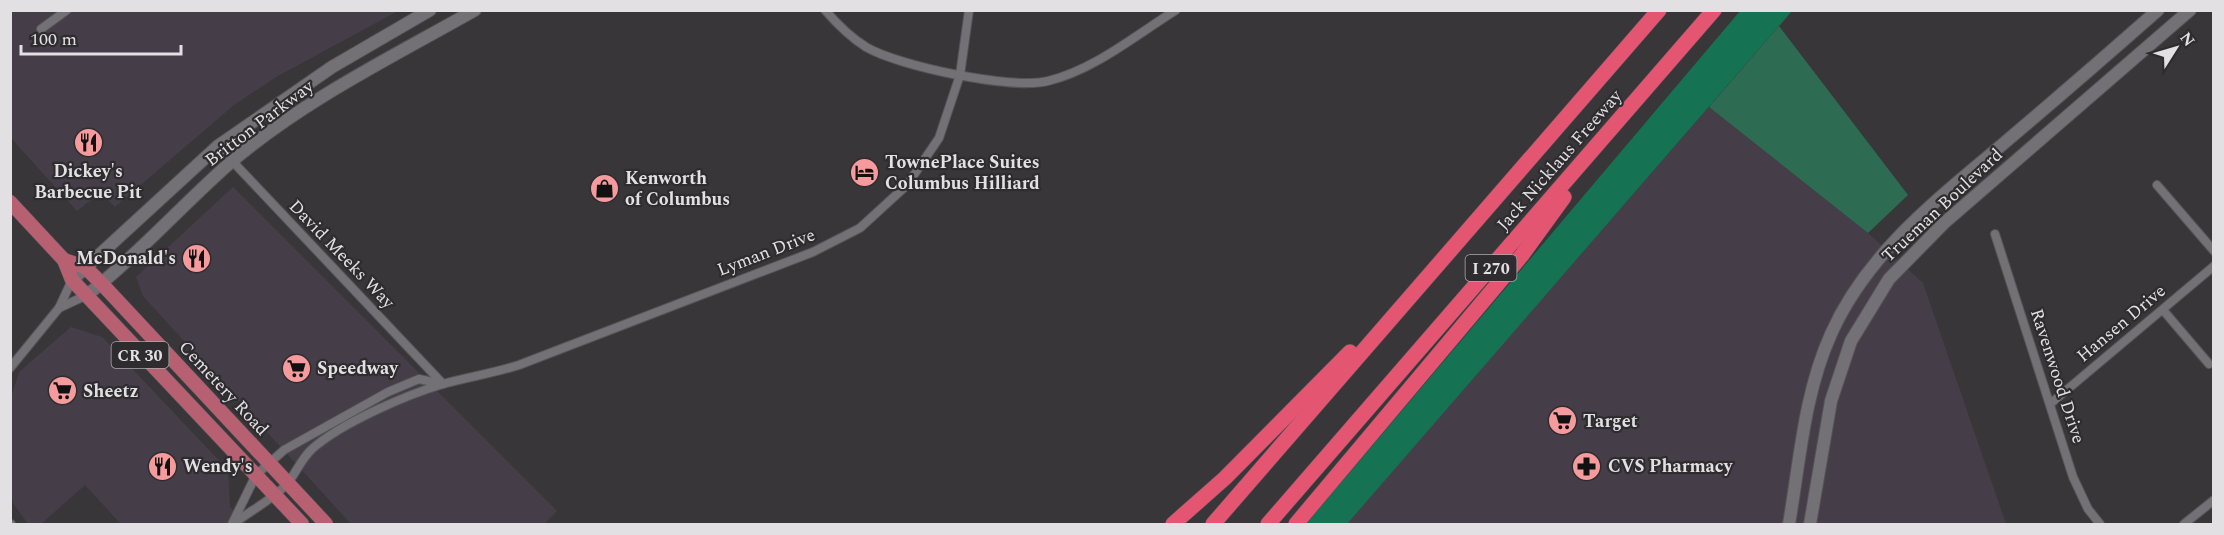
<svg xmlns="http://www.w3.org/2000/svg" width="2224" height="535" font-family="Spectral,serif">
	<rect width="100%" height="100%" fill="#39363a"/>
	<g fill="#453e48">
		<path d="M11,11H398L276,77L234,105L115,207L100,193L77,211L11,138Z"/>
		<path d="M1709,107L1868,233L1923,283L2006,524H1346Z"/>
		<path d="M233,187L557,511L544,524H351L143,296L136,277Z"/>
		<path d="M71,327L102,337L228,470L230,507L247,524H121L85,485L41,524H28L13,503L11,492L10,401L19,372Z"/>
	</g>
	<path fill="#157353" d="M1740,11H1792L1347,524H1306Z"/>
	<path fill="#2d6c53" d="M1779,26L1908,195L1868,233L1709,107Z"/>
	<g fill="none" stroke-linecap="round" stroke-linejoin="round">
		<defs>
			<g id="street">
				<path d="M825,10C837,24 850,37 866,47C898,66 1012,90 1048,81C1094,70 1136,35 1176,10"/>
				<path d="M41,29L67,10"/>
				<path d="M218,146L443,384"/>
				<path d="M2157,185L2214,251"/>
				<path d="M1995,234L2073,477L2088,509L2100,524"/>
				<path d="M59,308L87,295"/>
				<path d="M2163,310L2209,364"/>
				<path d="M10,368L59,308L72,280"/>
				<path d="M2050,404L2214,266"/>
				<path d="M10,524H11"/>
				<path d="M232,524L256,475L284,450L388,392L419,379L442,384"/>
				<path d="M233,524C250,511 270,501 285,486C295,476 300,460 312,449C341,423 406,395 443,384C469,377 494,373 519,365L813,252L860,228L907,185L939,138L960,75L969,10"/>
				<path d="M2184,524L2214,500"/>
			</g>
			<g id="secondary">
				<path d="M72,280L218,146L332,67L430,10"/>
				<path d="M87,295C138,255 182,205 231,162C304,100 392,57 475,10"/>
				<path d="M1789,524C1800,460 1804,394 1831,334C1867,253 1937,200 2003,144C2055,100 2107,55 2158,10"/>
				<path d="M1810,524L1831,401L1851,341L1889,279L1944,223L2190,10"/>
			</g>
			<g id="primary">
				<path d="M10,202L64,260L72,280L302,524"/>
				<path d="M64,260L85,267L102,284L326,524"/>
			</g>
			<g id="highway">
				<path d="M1173,524L1225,478L1350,352"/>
				<path d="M1213,524L1659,10"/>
				<path d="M1268,524L1714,10"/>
				<path d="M1296,524L1522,255L1564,197"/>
			</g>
		</defs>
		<use href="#street" stroke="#565457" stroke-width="10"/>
		<use href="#secondary" stroke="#565457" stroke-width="14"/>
		<use href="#primary" stroke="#565457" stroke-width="15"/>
		<use href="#highway" stroke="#565457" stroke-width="16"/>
		<use href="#street" stroke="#747176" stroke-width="8"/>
		<use href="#secondary" stroke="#747176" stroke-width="12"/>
		<use href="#primary" stroke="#b76072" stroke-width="14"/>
		<use href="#highway" stroke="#e35570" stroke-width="15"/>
	</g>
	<defs>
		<symbol id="restaurant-disc" viewBox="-11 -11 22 22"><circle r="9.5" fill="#f59b9d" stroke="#2f2c30"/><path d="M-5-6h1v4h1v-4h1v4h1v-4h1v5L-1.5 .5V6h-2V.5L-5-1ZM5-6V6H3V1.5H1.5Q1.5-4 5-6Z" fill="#111"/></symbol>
		<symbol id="hotel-disc" viewBox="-11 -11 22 22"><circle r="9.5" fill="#f59b9d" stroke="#2f2c30"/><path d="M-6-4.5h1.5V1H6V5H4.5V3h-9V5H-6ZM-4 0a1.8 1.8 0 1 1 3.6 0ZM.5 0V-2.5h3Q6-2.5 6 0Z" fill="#111"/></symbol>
		<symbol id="shop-disc" viewBox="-11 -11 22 22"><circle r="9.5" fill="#f59b9d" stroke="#2f2c30"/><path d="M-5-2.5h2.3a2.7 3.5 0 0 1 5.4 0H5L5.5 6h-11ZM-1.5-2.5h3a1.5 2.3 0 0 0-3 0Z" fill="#111"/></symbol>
		<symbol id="supermarket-disc" viewBox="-11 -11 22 22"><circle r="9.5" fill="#f59b9d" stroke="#2f2c30"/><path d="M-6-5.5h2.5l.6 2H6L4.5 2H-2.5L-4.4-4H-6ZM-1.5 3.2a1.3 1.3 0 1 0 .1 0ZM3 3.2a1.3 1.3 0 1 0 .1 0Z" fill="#111"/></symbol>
		<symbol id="pharmacy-disc" viewBox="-11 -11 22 22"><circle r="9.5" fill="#f59b9d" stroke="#2f2c30"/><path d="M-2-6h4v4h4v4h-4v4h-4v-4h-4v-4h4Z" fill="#111"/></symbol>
	</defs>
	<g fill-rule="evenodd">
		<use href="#restaurant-disc" x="72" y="126" width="33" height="33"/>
		<use href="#hotel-disc" x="848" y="156" width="33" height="33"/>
		<use href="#shop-disc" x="588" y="172" width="33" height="33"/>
		<use href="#restaurant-disc" x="180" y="242" width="33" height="33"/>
		<use href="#supermarket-disc" x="280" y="352" width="33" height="33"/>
		<use href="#supermarket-disc" x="46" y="374" width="33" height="33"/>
		<use href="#supermarket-disc" x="1546" y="404" width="33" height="33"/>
		<use href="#restaurant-disc" x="146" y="450" width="33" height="33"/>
		<use href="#pharmacy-disc" x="1570" y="450" width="33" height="33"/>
	</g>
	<g text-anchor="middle" stroke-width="4.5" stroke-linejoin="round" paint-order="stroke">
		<g fill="#2f2c30" stroke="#acaaad" stroke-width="1.5">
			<rect x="1465.5" y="255" width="51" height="26" rx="4.5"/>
			<rect x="111.5" y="342" width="57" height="26" rx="4.5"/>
		</g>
		<g font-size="16" font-weight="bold" fill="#e2e0e3">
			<text x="1491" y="274">I 270</text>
			<text x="140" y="361">CR 30</text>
		</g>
		<g font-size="18" fill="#e2e0e3" stroke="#2f2c30">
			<text transform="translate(259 123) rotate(-37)" y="6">Britton Parkway</text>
			<text transform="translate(1559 160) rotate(-49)" y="6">Jack Nicklaus Freeway</text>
			<text transform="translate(1942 205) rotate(-43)" y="6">Trueman Boulevard</text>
			<text transform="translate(766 252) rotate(-21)" y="6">Lyman Drive</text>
			<text transform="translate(342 254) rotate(46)" y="6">David Meeks Way</text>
			<text transform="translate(2121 323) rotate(-40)" y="6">Hansen Drive</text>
			<text transform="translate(2058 376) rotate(72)" y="6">Ravenwood Drive</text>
			<text transform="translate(224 388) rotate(47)" y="6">Cemetery Road</text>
		</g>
		<g font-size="18" font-weight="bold" fill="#e2e0e3" stroke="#2f2c30" text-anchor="start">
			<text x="885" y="168">TownePlace Suites<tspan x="885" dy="21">Columbus Hilliard</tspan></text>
			<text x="88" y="177" text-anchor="middle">Dickey's<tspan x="88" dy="21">Barbecue Pit</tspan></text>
			<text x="625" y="184">Kenworth<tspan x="625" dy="21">of Columbus</tspan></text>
			<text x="176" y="264" text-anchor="end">McDonald's</text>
			<text x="317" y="374">Speedway</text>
			<text x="83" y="397">Sheetz</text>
			<text x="1583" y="427">Target</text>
			<text x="183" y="472">Wendy's</text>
			<text x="1608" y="472">CVS Pharmacy</text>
		</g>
	</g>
	<rect width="2224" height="535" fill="none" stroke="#e2e0e3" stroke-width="24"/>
	<g transform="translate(2176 48) rotate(53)" stroke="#2f2c30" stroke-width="4.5" paint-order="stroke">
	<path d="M0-4.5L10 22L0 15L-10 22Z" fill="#e2e0e3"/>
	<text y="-9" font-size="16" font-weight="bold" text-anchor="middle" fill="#e2e0e3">N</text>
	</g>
	<path d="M21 45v9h160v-9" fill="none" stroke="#e2e0e3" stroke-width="3"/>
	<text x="30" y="45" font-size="18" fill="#e2e0e3" stroke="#2f2c30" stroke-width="4.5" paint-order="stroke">100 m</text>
</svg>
